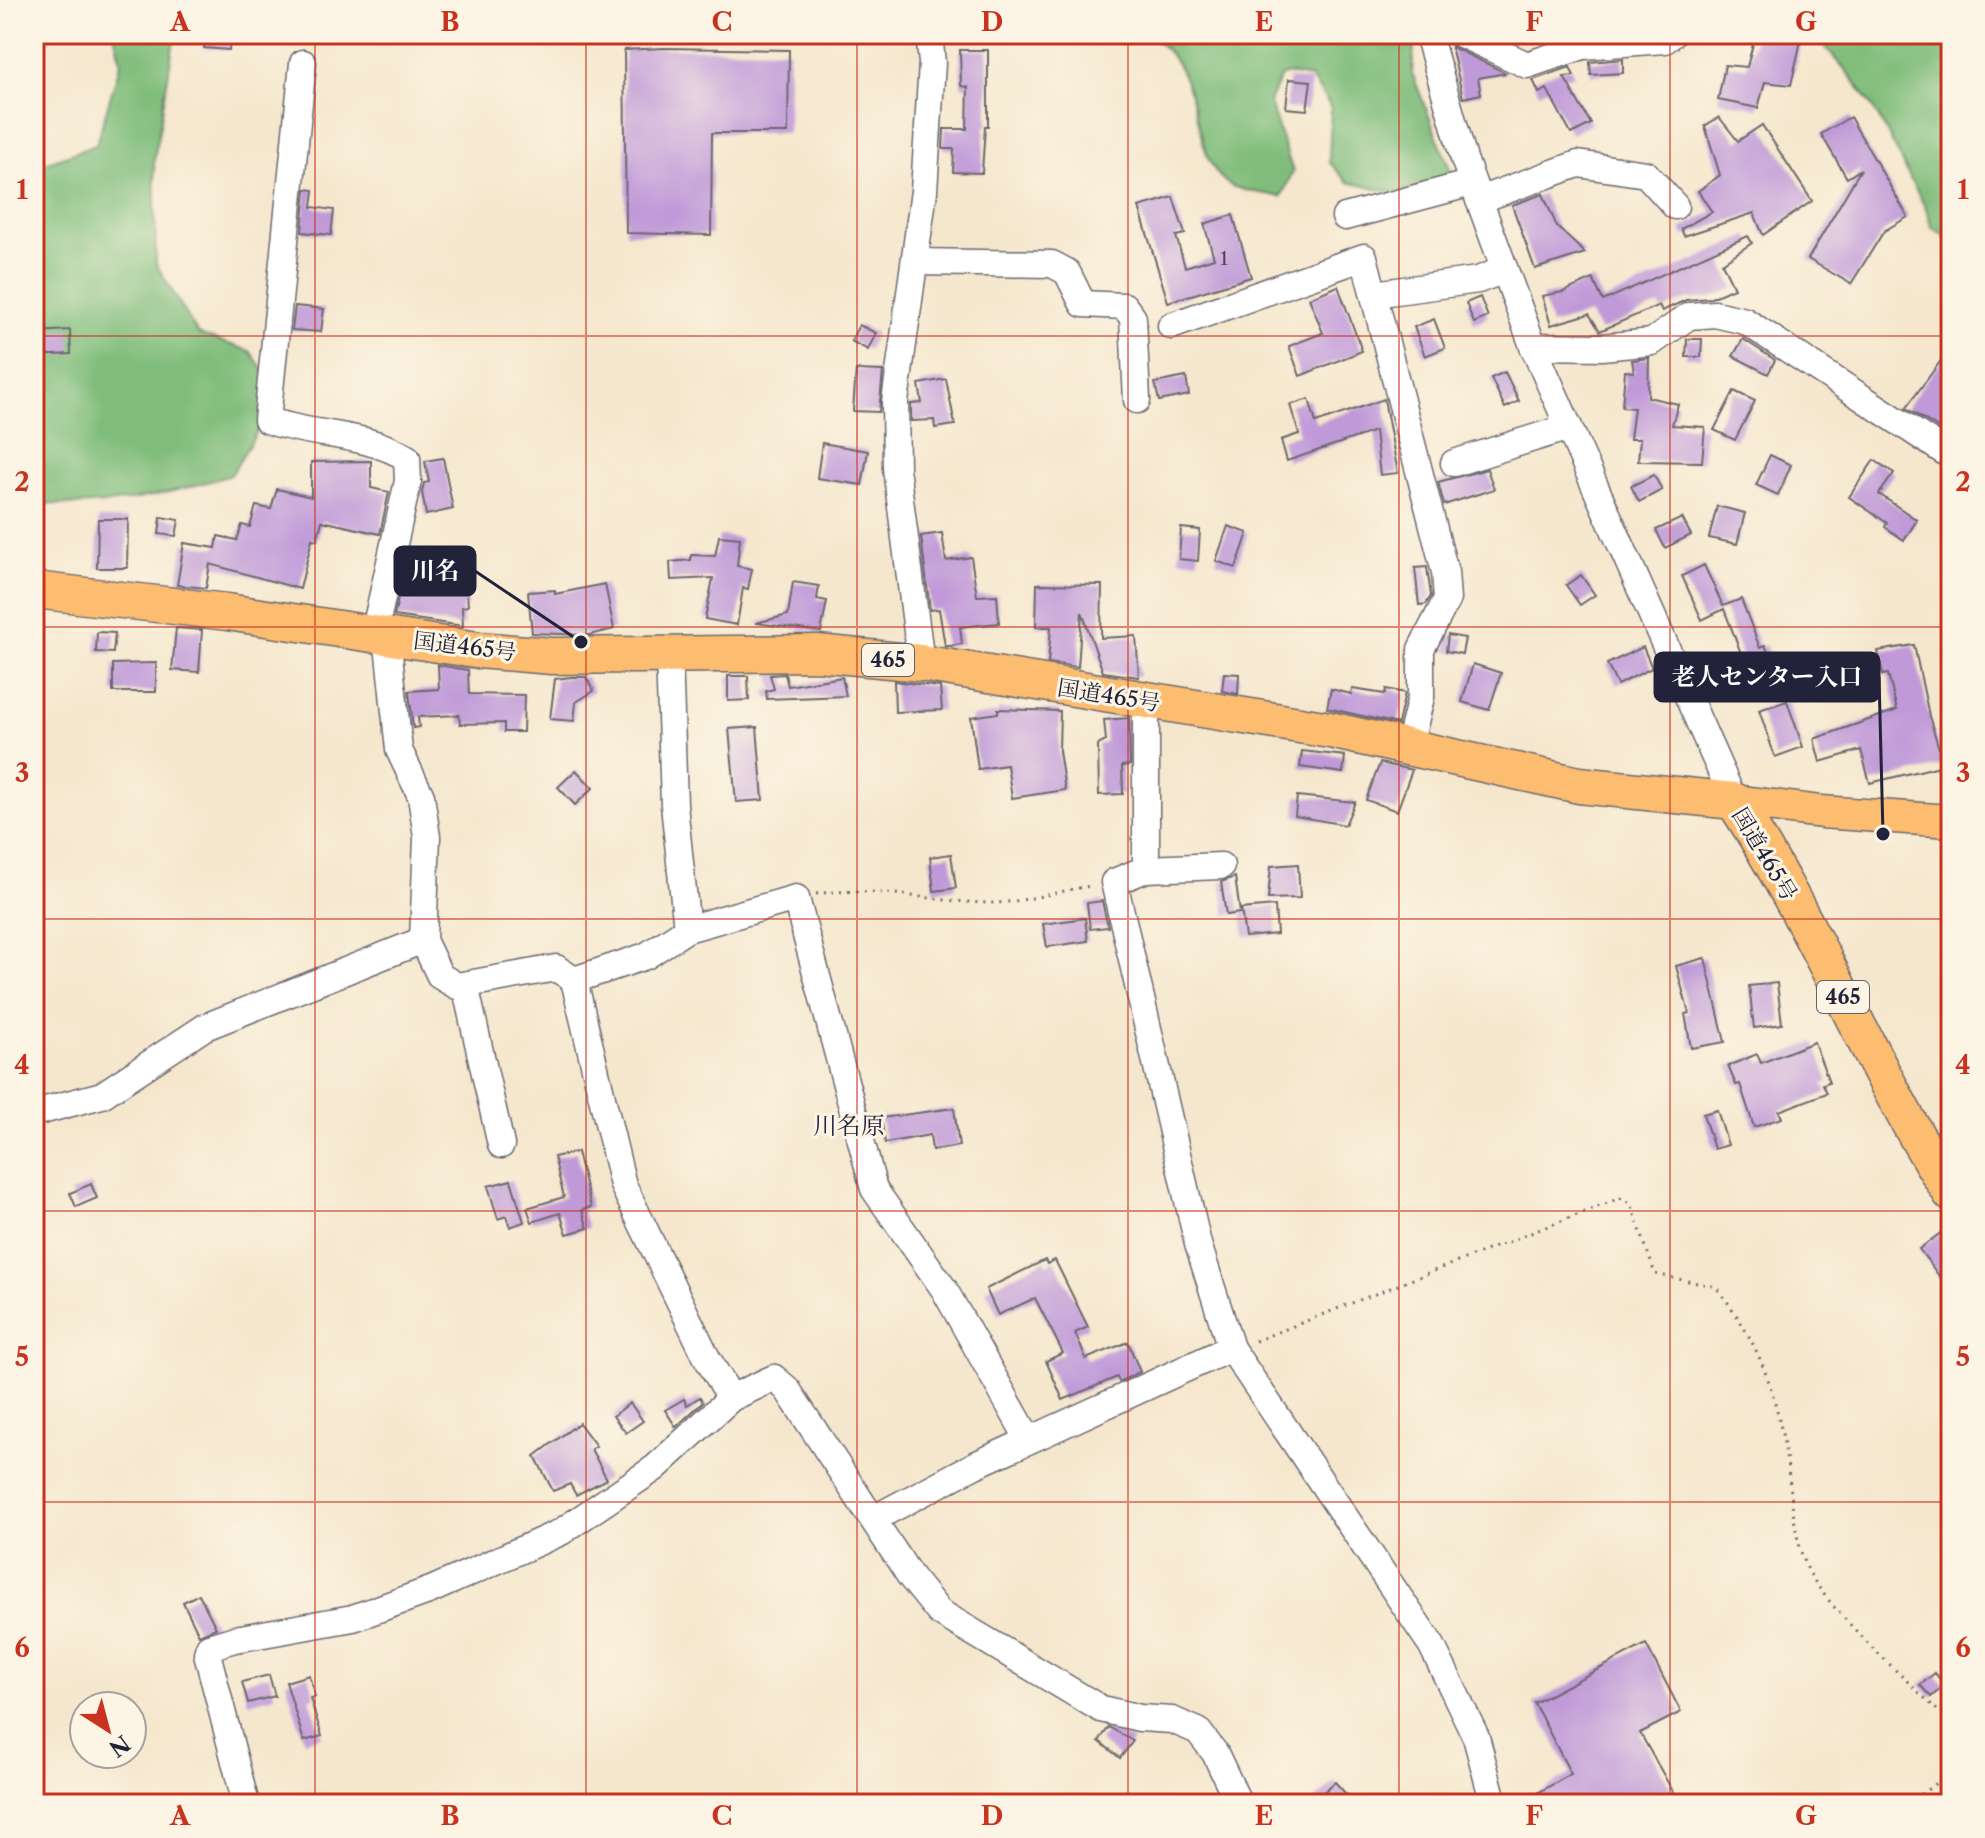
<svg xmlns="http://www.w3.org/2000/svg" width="1985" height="1838" font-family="'Libre Caslon Text','Noto Serif JP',serif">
	<rect width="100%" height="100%" fill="#fcf5e5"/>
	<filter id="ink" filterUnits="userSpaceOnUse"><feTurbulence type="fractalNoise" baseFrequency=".0125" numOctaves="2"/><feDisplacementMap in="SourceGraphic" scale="16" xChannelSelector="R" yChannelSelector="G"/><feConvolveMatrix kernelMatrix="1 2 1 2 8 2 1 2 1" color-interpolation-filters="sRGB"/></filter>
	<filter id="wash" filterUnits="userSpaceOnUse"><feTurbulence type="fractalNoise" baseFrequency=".006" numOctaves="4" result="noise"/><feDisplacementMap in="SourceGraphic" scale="32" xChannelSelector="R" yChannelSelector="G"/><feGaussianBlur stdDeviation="1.8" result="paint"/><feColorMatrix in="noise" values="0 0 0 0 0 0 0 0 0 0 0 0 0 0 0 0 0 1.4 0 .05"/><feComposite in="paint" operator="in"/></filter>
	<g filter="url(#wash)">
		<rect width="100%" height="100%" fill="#f5e7cd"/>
		<g fill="#80bd7c" stroke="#51705c" stroke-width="2">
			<path d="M114,34H175L154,160L156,264L198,334L250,351L267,375L261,425L231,475C168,494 101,512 34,502V167L96,145L121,62Z"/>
			<path d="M1145,34H1415L1412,73L1451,172L1400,194L1348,182L1329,162L1331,107L1311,78L1290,74L1281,76L1269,101L1293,172L1281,197C1266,193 1245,192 1232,186C1186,163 1210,66 1145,34Z"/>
			<path d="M1812,34H1951V240L1931,226C1927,205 1917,194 1909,176C1881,117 1860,80 1812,34Z"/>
		</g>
		<g id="blocks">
			<g fill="#c09ad8">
				<path d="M204,34L230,35L229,50L204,48Z"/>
				<path d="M1763,34H1797L1801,41L1791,85L1765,82L1758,108L1718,100L1725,65L1747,67L1754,40Z"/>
				<path d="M1451,46L1454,48L1506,73L1478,78L1481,94L1463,98Z"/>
				<path d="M664,48L789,50L788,133H712L711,235L626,233L624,50Z"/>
				<path d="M960,50H988V126H985L982,173L953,172L954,149H943L944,129H967L968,87L961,86Z"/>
				<path d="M1623,59V73L1591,75L1590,62Z"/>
				<path d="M1570,67L1574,76L1564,77L1591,124L1571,134L1547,89L1539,93L1533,80Z"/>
				<path d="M1289,79L1311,81L1307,110L1286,108Z"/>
				<path d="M1719,117L1738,141L1762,125L1812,201L1763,235L1754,213L1684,236L1681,229L1712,212L1698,191L1720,175L1705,126Z"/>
				<path d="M1850,117L1908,217L1884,231L1851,284L1808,259L1861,169L1847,178L1821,134Z"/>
				<path d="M306,189L314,190L312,207L334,210L331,235L302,232Z"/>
				<path d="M1543,194L1557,227L1585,253L1535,269L1512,205Z"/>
				<path d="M1173,197L1185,234L1176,236L1185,267L1214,258L1204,224L1233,215L1251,277L1168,302L1139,207Z"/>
				<path d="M1748,236L1752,243L1722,263L1734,288L1711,298L1686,300L1662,311L1659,305L1600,331L1589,314L1551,325L1542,296L1563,292L1593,279L1603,301Z"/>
				<path d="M1338,286L1362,351L1300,376L1289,346L1323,333L1309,298Z"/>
				<path d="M1480,297L1488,317L1474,323L1466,303Z"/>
				<path d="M295,306L324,309L321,332L292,330Z"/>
				<path d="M1434,319L1445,348L1425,356L1414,327Z"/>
				<path d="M859,325L876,333L868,350L851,341Z"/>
				<path d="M70,330L71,354L34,356V332Z"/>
				<path d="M1687,339H1702L1701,357H1686Z"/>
				<path d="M1743,339L1775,360L1768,374L1733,356Z"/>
				<path d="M1951,347V420L1943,431L1906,408Z"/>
				<path d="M1649,358L1648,397L1678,404L1672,425L1705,427L1702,462L1638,461L1640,439H1630L1634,408L1622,407L1625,371L1634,372L1632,360Z"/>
				<path d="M856,370L883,371L879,412L853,411Z"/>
				<path d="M1505,372L1519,401L1505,408L1491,378Z"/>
				<path d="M1186,377L1189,395L1159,401L1155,383Z"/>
				<path d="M946,379L955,425L935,428L934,420L911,421V404L922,403L919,384Z"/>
				<path d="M1734,391L1755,401L1735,440L1714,430Z"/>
				<path d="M1309,399L1316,423L1384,399L1398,473L1380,475L1375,431L1287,461L1281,440L1299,434L1290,405Z"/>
				<path d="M822,443L868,451L862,485L817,478Z"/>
				<path d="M1770,455L1791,465L1778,495L1756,485Z"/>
				<path d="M443,458L453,509L426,515L422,492L424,483L429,482L425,461Z"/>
				<path d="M1874,460L1894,473L1879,494L1917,520L1904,540L1885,527L1887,523L1849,497Z"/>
				<path d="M371,461V488L389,492L380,534L322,521L317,540L312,539L300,589L210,564L206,588L177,585L184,543L216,548L218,536L237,540L242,525L250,527L256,506L271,509L277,489L311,497V462Z"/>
				<path d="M1487,469L1494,489L1444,505L1438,482Z"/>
				<path d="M1654,475L1662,490L1639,502L1631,486Z"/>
				<path d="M1717,506L1745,513L1737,544L1709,538Z"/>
				<path d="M161,517L179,520L176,536L159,534Z"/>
				<path d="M1682,518L1691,535L1665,548L1656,530Z"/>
				<path d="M98,519H128L127,568H97Z"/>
				<path d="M1228,526L1248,533L1236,568L1216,561Z"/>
				<path d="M1181,528L1200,530L1198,561L1179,559Z"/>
				<path d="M942,533L946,561L971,557L977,596L997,595L999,623L960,627L962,644L950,646H945L939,609L930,610L921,536Z"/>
				<path d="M719,536L740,538L737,566L752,569L748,589L743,588L737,625L705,619L713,578L671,580L670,562L691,560V555L715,556Z"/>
				<path d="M1704,565L1723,606L1741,599L1760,648L1765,645L1776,669L1734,688L1723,665L1742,656L1724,609L1702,620L1682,576Z"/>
				<path d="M465,566L468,606L462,607L463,626L394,616L404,572Z"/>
				<path d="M1427,567L1431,596L1426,604L1419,605L1415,568Z"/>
				<path d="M1581,575L1595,595L1580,605L1566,585Z"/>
				<path d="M793,582L819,586L817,599L827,601L821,632L756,623L788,615Z"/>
				<path d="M605,584L614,629L590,635L532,633L528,592L555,590V594Z"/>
				<path d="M1037,584L1102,585L1101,638L1136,636L1139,677L1103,672L1082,612L1078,667L1048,663L1051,627H1036Z"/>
				<path d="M176,628L202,630L199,672L172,670Z"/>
				<path d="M97,632L115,633L113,653L96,652Z"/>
				<path d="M1448,635L1465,638L1462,654L1446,651Z"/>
				<path d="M1914,645L1929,716L1944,765L1870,783L1861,750L1820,762L1814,739L1897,710L1888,674L1883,675L1878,651Z"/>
				<path d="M1643,647L1652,668L1617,685L1607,664Z"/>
				<path d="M156,663V692H113V664Z"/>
				<path d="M1473,664L1501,673L1489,710L1462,702Z"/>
				<path d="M438,665L468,670L469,694L524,695L523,732H504V723L460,724L459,715L418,717L419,727L413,728L409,691L439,689Z"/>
				<path d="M1224,673L1239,674L1238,694L1222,691Z"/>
				<path d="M785,674L788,686L842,677L846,696L767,699L766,691L774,689L770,675Z"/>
				<path d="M728,676H748L749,700L728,701Z"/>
				<path d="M571,677H586L594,691L576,702L574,721L550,719L555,679Z"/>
				<path d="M894,681L940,687L942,710L895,712Z"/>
				<path d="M1331,689L1351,694L1352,689L1385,694L1386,689L1405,693L1398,724L1327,708Z"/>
				<path d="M1787,701L1803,747L1775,757L1759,710Z"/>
				<path d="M998,709L1060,711L1059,751L1065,790L1012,798L1007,765L978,769L971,717L998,713Z"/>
				<path d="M1129,718L1130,765L1122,766L1123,794L1099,795L1098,745L1106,741L1104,720Z"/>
				<path d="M757,727L763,800L736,802L729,729Z"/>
				<path d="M1302,751L1345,756L1343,773L1300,767Z"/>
				<path d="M1380,763L1412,770L1397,811L1366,800Z"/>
				<path d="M576,770L593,788L575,805L558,787Z"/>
				<path d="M1297,796L1355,802L1345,825L1295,816Z"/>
				<path d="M951,854L956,888L934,891L930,857Z"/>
				<path d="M1298,864L1300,898L1268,899L1271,866Z"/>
				<path d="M1235,877L1240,913L1226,915L1221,882Z"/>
				<path d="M1102,901L1108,927L1090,929L1087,903Z"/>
				<path d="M1275,906L1277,934L1245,937L1241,909Z"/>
				<path d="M1085,918L1088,941L1047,947L1043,924Z"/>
				<path d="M1705,958L1725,1042L1691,1048L1685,1014L1689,1013L1676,966Z"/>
				<path d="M1777,983L1782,1024L1754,1028L1749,986Z"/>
				<path d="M1814,1042L1829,1082L1823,1084L1827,1093L1779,1111L1782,1118L1754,1127L1740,1084L1736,1085L1728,1066L1757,1054L1761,1063Z"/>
				<path d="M954,1108L959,1146L932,1150L930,1135L885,1143L881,1118Z"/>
				<path d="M1717,1110L1728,1145L1714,1149L1703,1114Z"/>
				<path d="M577,1152L591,1207L582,1210L588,1228L567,1234L560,1213L532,1222L527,1208L564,1197L554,1157Z"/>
				<path d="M511,1180L524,1222L510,1227L506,1216L498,1219L488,1186Z"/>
				<path d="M91,1184L97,1198L76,1207L70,1193Z"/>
				<path d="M1942,1232L1951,1245V1292L1919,1249Z"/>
				<path d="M1045,1260L1047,1264L1055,1260L1088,1327L1075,1333L1086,1359L1128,1342L1140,1372L1119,1382L1117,1377L1063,1400L1046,1361L1063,1353L1035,1298L998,1315L986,1289Z"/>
				<path d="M700,1397L703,1402L676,1427L665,1410L684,1399L687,1405Z"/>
				<path d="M630,1403L643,1421L626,1433L613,1416Z"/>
				<path d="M579,1423L596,1446L591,1449L607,1479L576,1495L570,1484L553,1491L535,1456Z"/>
				<path d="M199,1594L216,1628L199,1635L183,1602Z"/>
				<path d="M1646,1644L1681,1712L1640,1733L1680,1804H1518L1571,1774L1534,1703Z"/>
				<path d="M1935,1673L1945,1685L1931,1697L1920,1685Z"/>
				<path d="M269,1675L275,1696L248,1703L242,1682Z"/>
				<path d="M309,1675L315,1697L310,1698L322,1736L304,1741L286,1682Z"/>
				<path d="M1109,1727L1133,1741L1120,1758L1099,1741Z"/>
				<path d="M1335,1782L1355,1804H1310Z"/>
			</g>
		</g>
	</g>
	<g filter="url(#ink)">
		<use href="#blocks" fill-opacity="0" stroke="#6c676e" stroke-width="2"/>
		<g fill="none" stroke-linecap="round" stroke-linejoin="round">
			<defs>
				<g id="minor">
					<path d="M1428,34L1464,159L1533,346L1734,801"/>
					<path d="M1461,34L1527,65L1583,46L1665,40L1673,34"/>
					<path d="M303,63L267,420C313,437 365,432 407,458L408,481L374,634"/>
					<path d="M1479,200L1578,164L1646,174L1675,206"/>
					<path d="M1345,217L1472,183"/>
					<path d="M916,262L1052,264L1067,272L1083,304L1124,306L1133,318L1137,400"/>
					<path d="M1374,294L1478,280L1504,270"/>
					<path d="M1171,326L1364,257L1445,572L1447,599L1421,649V697L1409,747"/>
					<path d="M1533,346L1602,347L1652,342L1689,316L1715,314L1745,321L1951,456"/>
					<path d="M1454,463L1569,427"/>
					<path d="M387,635L399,750L421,796L427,837L423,940L440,976L457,986L556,968L574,980L623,1185L707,1358L731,1398"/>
					<path d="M669,655L674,805L687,929"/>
					<path d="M921,663L896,468L895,402L924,191L932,63L929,34"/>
					<path d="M1146,701V869L1114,882L1198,1244L1231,1348L1432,1646L1476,1737L1494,1804"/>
					<path d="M1146,869L1221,866"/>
					<path d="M574,980L646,956L687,929L796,898L874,1189L944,1289L1029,1440"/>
					<path d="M465,985L501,1145"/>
					<path d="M34,1113L102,1095L205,1027L423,940"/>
					<path d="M873,1519L975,1465L1231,1348"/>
					<path d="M246,1804L207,1653L209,1647L235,1639L353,1618L431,1590L561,1532L655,1468L731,1398L774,1378L787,1389L910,1576L939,1612L1101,1709L1140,1718L1172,1720L1198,1731L1215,1753L1239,1804"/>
				</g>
				<path id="major" d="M1734,801L1821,812L1951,821"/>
				<path id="highway" d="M34,590L227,612L478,650L552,656L817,653L921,663L1330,730L1579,785L1734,801C1816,926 1870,1067 1951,1193"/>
			</defs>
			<use href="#minor" stroke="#6c676e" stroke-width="29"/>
			<use href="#major" stroke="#6c676e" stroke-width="35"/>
			<use href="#highway" stroke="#6c676e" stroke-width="39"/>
			<g stroke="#6c676e" stroke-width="3" stroke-dasharray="2 6" stroke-linecap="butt">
				<path d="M816,894C876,885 934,903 994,903C1025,902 1059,891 1090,886"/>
				<path d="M1255,1341L1620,1198L1631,1203L1655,1274L1716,1287C1764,1347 1779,1402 1789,1477C1793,1506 1795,1545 1809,1572C1832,1614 1901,1674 1937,1710L1951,1709"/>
				<path d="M1908,1804L1951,1772"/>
			</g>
			<use href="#minor" stroke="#fff" stroke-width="26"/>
			<use href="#major" stroke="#fcbd6f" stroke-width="32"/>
			<use href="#highway" stroke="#fcbd6f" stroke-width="36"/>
		</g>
	</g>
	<path fill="none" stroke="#c8321e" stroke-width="2" stroke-opacity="0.55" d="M315,34V1804M586,34V1804M857,34V1804M1128,34V1804M1399,34V1804M1670,34V1804M34,336H1951M34,627H1951M34,919H1951M34,1211H1951M34,1502H1951"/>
	<g text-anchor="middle" stroke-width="6" stroke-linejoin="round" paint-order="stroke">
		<g font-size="18" fill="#4a4062">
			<text x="1224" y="265">1</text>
		</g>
		<g fill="#fcf5e5" stroke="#63616e" stroke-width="2">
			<rect x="862" y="644" width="52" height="32" rx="6"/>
			<rect x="1817" y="981" width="52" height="32" rx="6"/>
		</g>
		<g font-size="20" font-weight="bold" fill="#22223b">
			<text x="888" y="667">465</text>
			<text x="1843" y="1004">465</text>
		</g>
		<g font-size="22" fill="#22223b" stroke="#fcf5e5">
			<text transform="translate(465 646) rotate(7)" y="8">国道465号</text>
			<text transform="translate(1109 695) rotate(9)" y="8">国道465号</text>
			<text transform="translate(1765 854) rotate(59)" y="8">国道465号</text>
		</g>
		<g font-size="24" fill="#22223b" stroke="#fcf5e5">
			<text x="849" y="1134">川名原</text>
		</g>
	</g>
	<path fill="none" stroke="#22223b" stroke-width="3" d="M581 642L475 571M1883 834L1879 677"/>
	<g fill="#22223b" stroke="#fcf5e5" stroke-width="3">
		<circle cx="581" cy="642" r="8"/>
		<circle cx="1883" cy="834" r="8"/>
	</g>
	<g fill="#22223b" stroke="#22223b" stroke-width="3">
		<rect x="395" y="547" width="80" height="48" rx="8"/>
		<rect x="1655" y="653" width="224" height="48" rx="8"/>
	</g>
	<g font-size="24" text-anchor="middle" font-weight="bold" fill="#fff">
		<text x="435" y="579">川名</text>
		<text x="1767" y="685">老人センター入口</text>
	</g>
	<rect width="1985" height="1838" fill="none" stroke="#fcf5e5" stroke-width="88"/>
	<g transform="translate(108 1730) rotate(144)"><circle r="38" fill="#fcf5e5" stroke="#a5a1a1" stroke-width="2"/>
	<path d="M0-6L14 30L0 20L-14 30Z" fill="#c8321e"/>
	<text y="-12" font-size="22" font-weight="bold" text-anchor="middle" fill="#22223b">N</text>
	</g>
	<rect x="44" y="44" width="1897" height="1750" fill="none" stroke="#c8321e" stroke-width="3"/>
	<g font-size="26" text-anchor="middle" font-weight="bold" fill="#c8321e">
		<text x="180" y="31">A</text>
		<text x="450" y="31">B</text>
		<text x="722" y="31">C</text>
		<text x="992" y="31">D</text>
		<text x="1264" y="31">E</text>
		<text x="1534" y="31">F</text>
		<text x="1806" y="31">G</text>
		<text x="22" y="199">1</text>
		<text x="1963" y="199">1</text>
		<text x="22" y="491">2</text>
		<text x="1963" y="491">2</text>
		<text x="22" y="782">3</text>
		<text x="1963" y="782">3</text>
		<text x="22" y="1074">4</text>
		<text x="1963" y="1074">4</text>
		<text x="22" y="1366">5</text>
		<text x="1963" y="1366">5</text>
		<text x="22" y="1657">6</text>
		<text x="1963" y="1657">6</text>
		<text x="180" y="1825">A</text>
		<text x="450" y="1825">B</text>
		<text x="722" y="1825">C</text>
		<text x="992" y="1825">D</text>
		<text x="1264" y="1825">E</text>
		<text x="1534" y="1825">F</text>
		<text x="1806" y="1825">G</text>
	</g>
</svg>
